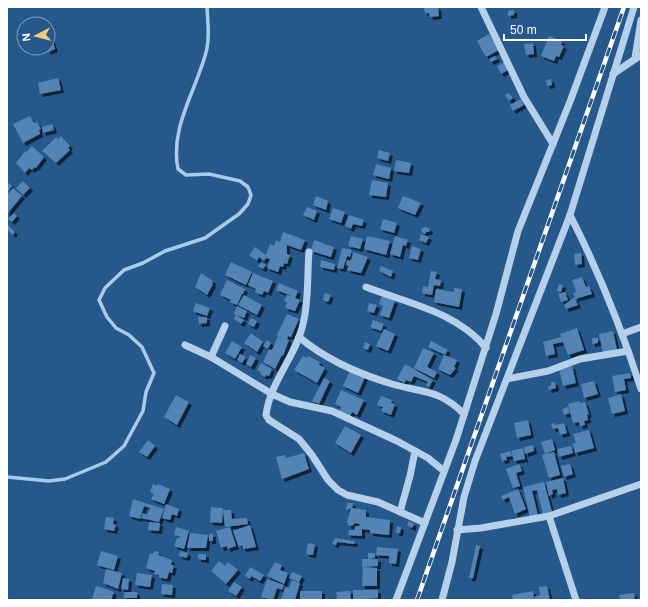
<svg xmlns="http://www.w3.org/2000/svg" width="648" height="607" font-family="Helvetica,sans-serif">
	<defs>
		<filter id="shadow"><feDropShadow dx="3" dy="3" stdDeviation="0" flood-color="#0009"/></filter>
	</defs>
	<rect width="100%" height="100%" fill="#26588c"/>
	<g fill="none" stroke-linecap="round" stroke-linejoin="round">
		<path stroke="#a9cbeb" stroke-width="3.5" d="M7,477L49,481L65,479L106,462L124,446L143,411L146,392L154,373L142,347L129,335L116,328L107,317L99,300L105,288L124,270L143,263L165,251L205,238L239,214L248,204L251,195L248,187L240,181L209,174L186,175L178,169C170,129 194,94 205,56C210,41 208,23 207,7"/>
	</g>
	<g fill="#5284b5" filter="url(#shadow)">
		<path d="M424,7H438L439,16L430,17L429,13H425Z"/>
		<path d="M514,10V15L508,16V11Z"/>
		<path d="M48,28L55,49L48,52L47,48Z"/>
		<path d="M489,34L499,50L486,57L477,41Z"/>
		<path d="M549,36L562,41L561,45L564,46L559,57L556,56L554,61L541,56Z"/>
		<path d="M533,43L534,54L526,55L524,44Z"/>
		<path d="M495,56L497,59L491,62L489,59Z"/>
		<path d="M504,62L508,70L501,74L497,66Z"/>
		<path d="M58,78L61,90L40,94L38,83Z"/>
		<path d="M551,79L552,85L547,86L546,80Z"/>
		<path d="M509,93L513,98L509,101L505,95Z"/>
		<path d="M521,99L524,105L513,111L510,105Z"/>
		<path d="M30,116L34,123L37,122L41,129L39,130L40,134L23,143L13,124Z"/>
		<path d="M52,124L54,130L43,133L42,127Z"/>
		<path d="M61,136L70,146L68,148L70,150L56,163L42,151L56,137L58,139Z"/>
		<path d="M32,146L44,157L36,168L35,167L32,170L29,168L25,173L16,163L25,151L26,152Z"/>
		<path d="M379,150L390,153L388,161L377,158Z"/>
		<path d="M396,160L411,163L409,173L394,171Z"/>
		<path d="M376,164L391,168L389,179L373,175Z"/>
		<path d="M372,180L388,183L386,197L369,195Z"/>
		<path d="M23,181L30,188L23,195L16,188Z"/>
		<path d="M7,182L12,186L7,193Z"/>
		<path d="M13,188L22,196L7,214V195Z"/>
		<path d="M316,196L328,201L326,210L313,205Z"/>
		<path d="M403,196L421,203L415,215L398,208Z"/>
		<path d="M307,207L317,211L314,220L303,215Z"/>
		<path d="M333,208L345,212L341,223L329,219Z"/>
		<path d="M14,213L17,216L12,222L8,219Z"/>
		<path d="M349,215L364,220L362,226L353,224L351,229L345,226Z"/>
		<path d="M383,219L397,223L394,233L380,229Z"/>
		<path d="M7,224L15,232L13,235L7,229Z"/>
		<path d="M425,227L430,229L429,232H426V234L421,232L422,228Z"/>
		<path d="M283,232L305,240L301,250L287,245V254L290,255L287,264L284,263L283,267L280,266L278,272L267,268L270,259L266,258L264,261L259,257L257,261L249,255L255,247L266,255L270,244L274,246L276,240L280,242Z"/>
		<path d="M421,234L429,237L426,243L419,240Z"/>
		<path d="M351,236L363,239L360,249L348,246Z"/>
		<path d="M367,236L390,241L386,255L364,249Z"/>
		<path d="M395,236L408,240L406,246L403,245L400,257L390,254Z"/>
		<path d="M314,240L334,247L331,257L311,251Z"/>
		<path d="M412,246L421,249L418,260L409,258Z"/>
		<path d="M342,248L352,250L350,257L347,256L343,269L337,268Z"/>
		<path d="M353,252L368,257L361,273L347,270L349,266L346,265L347,260L351,261Z"/>
		<path d="M581,253L582,264L575,265L574,254Z"/>
		<path d="M321,260L335,264L334,270L320,267Z"/>
		<path d="M231,262L252,272L246,285L225,275Z"/>
		<path d="M261,262L266,265L263,269L258,266Z"/>
		<path d="M381,266L393,271L391,277L379,271Z"/>
		<path d="M431,271L437,272L435,279L441,280L440,286L434,285L432,295L422,293L423,286L428,287Z"/>
		<path d="M201,273L213,281L212,284H213L207,295L195,287Z"/>
		<path d="M253,273L273,281L268,293L264,291L262,295L255,292L256,289L248,285Z"/>
		<path d="M582,277L586,287L589,286L592,294L575,299L578,305L566,309L564,305L575,297L573,293L576,292L572,280Z"/>
		<path d="M227,280L245,289L243,294L240,293L242,294L237,305L230,302L231,300L220,295Z"/>
		<path d="M279,283L298,291L295,298L300,300L295,311L285,308L287,302L284,301L287,295L292,296L276,290Z"/>
		<path d="M559,284L563,285L561,292L557,291Z"/>
		<path d="M454,288L462,289L459,307L434,302L436,289L454,292Z"/>
		<path d="M565,292L568,300L561,302L558,294Z"/>
		<path d="M325,293L331,295L328,302L323,300Z"/>
		<path d="M244,295L262,305L257,315L238,305Z"/>
		<path d="M382,296L395,301L389,318L380,315L383,306L379,304Z"/>
		<path d="M196,303L210,308L207,316L193,311Z"/>
		<path d="M369,303L377,305L374,313L367,311Z"/>
		<path d="M237,306L247,311L244,318L234,314Z"/>
		<path d="M287,314L299,319L291,337L288,336L287,339L289,340L283,356L282,355L275,369L263,362L269,349L272,350L278,336L285,339L277,335Z"/>
		<path d="M236,315L244,320L241,324L234,319Z"/>
		<path d="M198,317H207V323L199,324Z"/>
		<path d="M251,318L257,321L254,327L248,324Z"/>
		<path d="M373,320L384,324L381,331L370,327Z"/>
		<path d="M577,328L584,350L568,355L560,334Z"/>
		<path d="M384,329L395,334L388,351L376,346Z"/>
		<path d="M613,331L617,350L603,353L599,334Z"/>
		<path d="M251,333L263,342L257,352L244,343Z"/>
		<path d="M561,337L563,342L553,344L555,354L546,356L543,342Z"/>
		<path d="M592,338H598V343L592,344Z"/>
		<path d="M267,340L271,343L268,349L263,346Z"/>
		<path d="M232,341L242,347L235,359L225,353Z"/>
		<path d="M431,341L448,350L445,355L428,347Z"/>
		<path d="M365,342L370,344L368,350L363,348Z"/>
		<path d="M423,348L434,353L427,367L437,372L434,378L414,368Z"/>
		<path d="M240,354L246,357L242,363L237,360Z"/>
		<path d="M250,355L256,358L251,367L246,364Z"/>
		<path d="M444,355L457,360L454,367L456,368L450,375L438,369Z"/>
		<path d="M303,356L307,358L308,356L320,362L319,365L325,368L317,383L294,370Z"/>
		<path d="M261,363L272,369L269,376L266,375L265,377L260,374L261,372L257,370Z"/>
		<path d="M405,364L433,380L429,387L426,385L428,382L414,376L411,382L406,380L404,383L397,379Z"/>
		<path d="M572,366L576,383L563,386L559,369Z"/>
		<path d="M350,370L365,377L358,393L343,386Z"/>
		<path d="M630,373L631,378L624,379L626,390L615,392L612,376Z"/>
		<path d="M324,378L330,381L319,404L312,401Z"/>
		<path d="M594,381L598,394L584,398L581,384Z"/>
		<path d="M551,382H555L556,388L549,390L548,386H551Z"/>
		<path d="M341,390L364,400L357,415L352,412L350,416L339,411L341,407L335,404Z"/>
		<path d="M621,394L625,411L612,414L608,398Z"/>
		<path d="M176,395L189,402L177,425L164,417Z"/>
		<path d="M381,396L392,400L391,403L395,404L391,415L381,411L383,407L377,405Z"/>
		<path d="M579,401L580,403L585,402L589,414L587,415L588,420L584,421L585,425L580,426L579,422L573,423L568,404Z"/>
		<path d="M568,407L570,413L564,415L562,409Z"/>
		<path d="M528,420L531,435L517,438L514,423Z"/>
		<path d="M554,423L555,425L564,423L567,433L560,435L558,428L553,429L551,424Z"/>
		<path d="M345,426L361,435L351,453L335,443Z"/>
		<path d="M589,430L594,448L575,453L573,444L576,443L573,434Z"/>
		<path d="M552,439L555,450L545,454L541,442Z"/>
		<path d="M148,440L155,446L147,457L139,452Z"/>
		<path d="M533,445L534,451L525,454L524,447Z"/>
		<path d="M571,446L573,453L559,457L557,449Z"/>
		<path d="M523,448L525,459L514,461L511,451Z"/>
		<path d="M510,451L512,456L506,457L507,460L502,461L500,454Z"/>
		<path d="M554,452L560,475L549,478L542,455Z"/>
		<path d="M304,453L309,469L282,479L276,457L285,455L286,458Z"/>
		<path d="M519,464L522,471L516,473L520,486L513,488L506,469Z"/>
		<path d="M570,464L573,474L564,477L561,466Z"/>
		<path d="M563,478L566,493L558,495L557,489L552,490L553,494L549,496L546,482Z"/>
		<path d="M544,482L552,512L543,514L537,490L532,491L538,515L530,518L523,487Z"/>
		<path d="M153,484L157,486L158,484L170,489L164,504L151,499L154,494L150,492Z"/>
		<path d="M518,489L526,509L515,514L509,497L503,500L501,496Z"/>
		<path d="M133,499L164,509L159,522L141,518L143,513L147,515L150,508L144,506L140,519L129,516Z"/>
		<path d="M347,503H353L352,508L366,510V517L390,520L389,535L370,533V530L362,529V536L348,535L349,530H355V526H359L360,524L354,523V525L349,526L347,522L351,508L346,510Z"/>
		<path d="M166,504L179,509L177,516L172,514L170,520L162,518Z"/>
		<path d="M211,507L223,508L222,523L210,522Z"/>
		<path d="M223,510H231L232,519L247,518L248,524L225,527Z"/>
		<path d="M106,517L114,518L113,524L116,525L114,531L104,529Z"/>
		<path d="M409,521L414,524L412,528L407,525Z"/>
		<path d="M149,522L160,523L159,531L148,530Z"/>
		<path d="M250,525L256,547L243,549L242,545L239,547L233,531Z"/>
		<path d="M397,526L401,527L400,533H396Z"/>
		<path d="M176,527L189,531L184,549L174,546L177,538L181,537L174,535Z"/>
		<path d="M230,527L236,546L227,549V546L221,548L216,531Z"/>
		<path d="M190,533L208,535L206,548H187Z"/>
		<rect x="209" y="534" width="4" height="7"/>
		<path d="M335,538L355,541L354,544L337,542L336,545L332,544Z"/>
		<path d="M308,543L315,544L313,555L306,554Z"/>
		<path d="M476,545L480,546L473,578H469Z"/>
		<path d="M377,547L398,549L396,564L389,563V556L376,555Z"/>
		<path d="M101,551L118,556L114,570L97,565Z"/>
		<path d="M154,551L159,552L158,555L172,560L171,565H174L172,573L169,572L167,579L158,577L159,575L154,574L155,571L146,568L150,553L153,554Z"/>
		<path d="M180,551L188,553L187,558L179,556Z"/>
		<path d="M368,553H375V558L368,559Z"/>
		<path d="M198,554H206V560L198,559Z"/>
		<path d="M362,559H378V566L362,567Z"/>
		<path d="M219,561L225,566L228,562L238,570L226,584L211,571Z"/>
		<path d="M275,562L282,565L280,570L288,573L284,584L267,576Z"/>
		<path d="M250,567L264,575L260,581L251,576L250,579L245,576Z"/>
		<path d="M363,567L377,568V586H362Z"/>
		<path d="M106,569L122,573L118,589L103,583Z"/>
		<path d="M292,572L302,576L299,582L289,578Z"/>
		<path d="M137,573L152,575L150,587L135,585Z"/>
		<path d="M123,578L129,579L128,590L121,589Z"/>
		<path d="M267,579L284,585L282,590L277,588L273,600L261,597Z"/>
		<path d="M292,580L300,583L295,600H281L285,587L289,588Z"/>
		<path d="M234,582L242,587L236,596L228,591Z"/>
		<path d="M162,584L173,585L172,595L161,594Z"/>
		<path d="M96,586L114,592L111,600L92,599Z"/>
		<path d="M547,586L550,600H535L534,597L540,595L539,587Z"/>
		<path d="M353,590H378V598L353,600Z"/>
		<rect x="300" y="591" width="22" height="9"/>
		<path d="M350,591L351,600H337L336,592Z"/>
		<path d="M533,591L534,600H513L512,595Z"/>
		<rect x="124" y="592" width="13" height="6"/>
		<path d="M634,593L635,600H620L619,595Z"/>
	</g>
	<g fill="none" stroke-linecap="round" stroke-linejoin="round">
		<g stroke="#b5d0ea" stroke-width="7">
			<path d="M481,7L524,97L553,144"/>
			<path d="M635,58L641,20"/>
			<path d="M613,74L641,55"/>
			<path d="M570,215C598,270 622,330 641,389"/>
			<path d="M309,252C307,276 309,301 303,324C296,356 270,382 266,415L269,420L299,439L312,455L328,480L338,490L347,495L378,502L425,523"/>
			<path d="M366,287C407,303 457,312 486,348"/>
			<path d="M622,334L641,327"/>
			<path d="M299,337C325,359 359,374 392,384C423,393 439,389 464,414"/>
			<path d="M185,345L211,357L272,394L290,402L332,411L397,441L428,458L444,471"/>
			<path d="M211,357L225,326"/>
			<path d="M507,379L548,371L580,359L628,351"/>
			<path d="M400,512L410,476L415,451"/>
			<path d="M549,516L576,600"/>
			<path d="M457,530L481,528L549,516L641,484"/>
			<path d="M396,600L456,440L496,314L518,231L571,99L605,7"/>
			<path d="M442,600L452,562L464,497L475,461L570,215L634,7"/>
		</g>
		<defs>
			<path id="rail" d="M417,600L624,7"/>
		</defs>
		<use href="#rail" stroke="#fff" stroke-width="4.5"/>
		<use href="#rail" stroke="#26588c" stroke-width="3" stroke-dasharray="9" stroke-linecap="butt"/>
	</g>
	<rect width="648" height="607" fill="none" stroke="#ffffff" stroke-width="16"/>
	<g transform="translate(36 36) rotate(263)"><circle r="19" fill="#26588c" stroke="#7d9bba"/>
	<path d="M0-3L7 15L0 10L-7 15Z" fill="#f4ca7a"/>
	<text y="-6" font-size="11" font-weight="bold" text-anchor="middle" fill="#ffffff">N</text>
	</g>
	<path d="M504 34v6h82v-6" fill="none" stroke="#ffffff" stroke-width="2"/>
	<text x="510" y="34" font-size="12" fill="#ffffff" stroke="#26588c" stroke-width="3" paint-order="stroke">50 m</text>
</svg>
